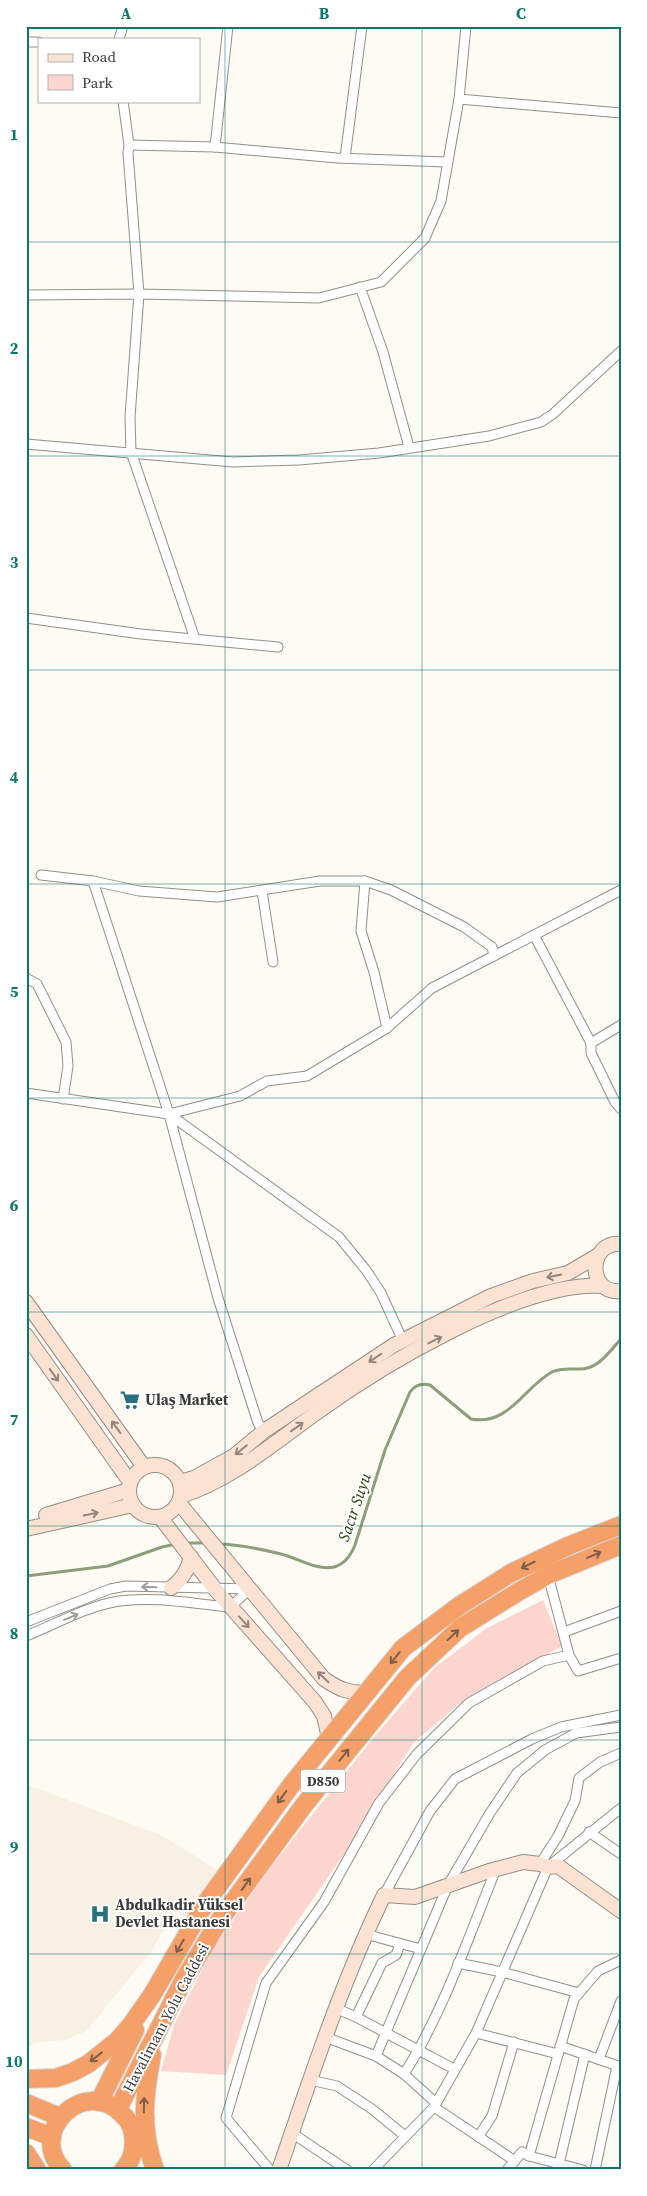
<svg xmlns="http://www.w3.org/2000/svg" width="647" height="2196" font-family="'Source Serif 4',serif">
	<rect width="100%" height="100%" fill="#fefaf4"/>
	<path fill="#f8f0e3" d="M26,1784L163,1836L217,1870L185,1918L175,1910L150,1953L86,2031L65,2040L38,2042L26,2049Z"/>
	<path fill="#fdd5cf" d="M543,1600L562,1646L459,1704L413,1743L353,1841L259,1977L226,2075L161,2071L174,2025L211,1952L266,1873L370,1742L434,1668L487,1628Z"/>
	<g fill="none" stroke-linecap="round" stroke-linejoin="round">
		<g stroke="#8c9e7c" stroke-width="3">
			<path d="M185,1543H206"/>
			<path d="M220,1544C241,1545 261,1549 281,1554C298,1558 317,1571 334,1567C345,1564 351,1555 355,1545L385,1450L410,1392C415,1385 422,1383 430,1385L471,1419C509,1426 523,1388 552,1372C560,1368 569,1369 578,1369C598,1370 609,1352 621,1339"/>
			<path d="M26,1576L108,1566L162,1547L176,1544"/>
		</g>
		<defs>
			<g id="street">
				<path d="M119,39L123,26"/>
				<path d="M26,42H39"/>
				<path d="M459,99L621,113"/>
				<path d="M123,101L129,145L128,153L139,294L130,417L131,452L195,639"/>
				<path d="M129,145L215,147L337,158L446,162"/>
				<path d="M215,147L228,26"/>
				<path d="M345,158L362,26"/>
				<path d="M360,287L383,352L409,447"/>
				<path d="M26,295L139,294L319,298L381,282L425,238L441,201L459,99L466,26"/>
				<path d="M26,444L233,462L299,460L379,453L489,436L541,422L553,414L621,351"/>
				<path d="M26,618L141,634L278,647"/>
				<path d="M41,875L93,881L139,891L217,897L320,881H365L391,890L464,927L492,947L494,956"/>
				<path d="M93,881L169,1114L218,1298L258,1423L264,1431"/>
				<path d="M365,881L361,931L374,972L387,1028"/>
				<path d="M262,891L273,962"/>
				<path d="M534,935L591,1043"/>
				<path d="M26,978L37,984L66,1042L68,1066L63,1099"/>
				<path d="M621,1025L591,1043V1053L615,1102L621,1109"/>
				<path d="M26,1093L169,1114L339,1237L366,1270L381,1293L403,1341"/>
				<path d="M169,1114L240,1096L267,1081L307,1076L387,1028L432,988L621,890"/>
				<path d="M26,1622L110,1589L126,1586L250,1589"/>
				<path d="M564,1632L621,1611"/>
				<path d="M26,1636C56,1624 87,1606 119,1601C155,1596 194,1604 230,1607L250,1589"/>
				<path d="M569,1655L578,1671L621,1658"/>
				<path d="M589,1832L621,1854"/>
				<path d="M540,1864L558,1836L575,1801L579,1778L600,1762L621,1753"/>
				<path d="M384,1895L430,1811L455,1779L532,1739L561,1727L621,1715"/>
				<path d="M365,1934L421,1949"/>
				<path d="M458,1963L502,1972L579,1993"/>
				<path d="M335,2008L356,2017L454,2069"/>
				<path d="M356,2017L382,1963L396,1955L400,1944"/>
				<path d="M476,2033L558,2054"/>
				<path d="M325,2037L376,2056L404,2074L436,2103"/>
				<path d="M560,2046L621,2067"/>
				<path d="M376,2056L448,1885L490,1813L517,1773L545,1750L576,1733L621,1727"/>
				<path d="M599,2059L621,2001"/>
				<path d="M404,2074C443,2013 469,1936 496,1869"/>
				<path d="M310,2080L337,2086L372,2109L405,2136"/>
				<path d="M434,2107L515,2161"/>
				<path d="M292,2133L347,2170"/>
				<path d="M478,2137L492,2116L514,2042"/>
				<path d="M529,2156L574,1999L598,1971L621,1960"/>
				<path d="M559,2164L585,2054"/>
				<path d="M270,2170L226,2118L266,1983L324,1902L379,1803L417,1754L469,1703L543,1661L569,1655L548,1575"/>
				<path d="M373,2170L434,2107L476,2033L548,1867L621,1808"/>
				<path d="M507,2170L522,2152L529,2156L583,2170"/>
				<path d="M595,2170L617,2066"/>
			</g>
			<g id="secondary">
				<path d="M621,1244C587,1241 587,1295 621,1291"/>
				<path d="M26,1302L144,1467"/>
				<path d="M26,1335L130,1482"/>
				<circle cx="155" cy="1491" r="26"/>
				<path d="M180,1482L194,1478L234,1456L264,1431L394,1345L491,1296L533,1281L568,1273L597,1256"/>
				<path d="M181,1496C231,1480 273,1444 316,1413C381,1366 521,1281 602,1286"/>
				<path d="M179,1503L324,1679C339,1689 349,1694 367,1692"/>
				<path d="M46,1515L129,1490"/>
				<path d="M160,1517L215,1589L315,1702L324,1716L329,1738"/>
				<path d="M26,1529L133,1505"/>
				<path d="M171,1588C182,1580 188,1570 191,1557"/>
				<path d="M279,2170C311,2077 341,1984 384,1895L415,1897L489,1871L523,1862L540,1864L548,1867L558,1866L621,1911"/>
			</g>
			<g id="highway">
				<path d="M152,2055C144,2097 140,2128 155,2170"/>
				<path d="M26,2079L56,2078L73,2072L88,2064L117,2041L131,2025L152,1995L205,1904L292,1784L403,1648L459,1606L511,1573L568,1546L621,1525"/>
				<path d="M99,2102L135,2030"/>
				<path d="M26,2103L60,2117"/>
				<path d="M118,2109L183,1981L219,1921L304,1805L407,1678L460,1628L518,1592L548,1575L621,1545"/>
				<path d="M26,2127L52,2137"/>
				<path d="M26,2153L37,2170"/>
				<path d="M63,2170C26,2132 85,2075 122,2114C128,2119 132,2126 133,2134C135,2147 133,2160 123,2170"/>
			</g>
		</defs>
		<use href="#street" stroke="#928f89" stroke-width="11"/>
		<use href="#secondary" stroke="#928f89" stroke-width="16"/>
		<use href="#highway" stroke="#d8d8d7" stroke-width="20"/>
		<use href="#street" stroke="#fff" stroke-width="9"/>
		<use href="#secondary" stroke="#fce2d2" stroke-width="14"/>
		<use href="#highway" stroke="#f4a068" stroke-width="18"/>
	</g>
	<defs><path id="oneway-shaft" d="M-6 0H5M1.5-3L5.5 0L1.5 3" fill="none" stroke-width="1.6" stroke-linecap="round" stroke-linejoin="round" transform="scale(1.25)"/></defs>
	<g stroke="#93867e">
		<use href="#oneway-shaft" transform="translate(554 1276) rotate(168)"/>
		<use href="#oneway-shaft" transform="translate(435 1340) rotate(-27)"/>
		<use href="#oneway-shaft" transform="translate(375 1358) rotate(146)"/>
		<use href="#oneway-shaft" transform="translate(54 1375) rotate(55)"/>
		<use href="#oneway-shaft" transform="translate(116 1427) rotate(-126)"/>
		<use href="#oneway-shaft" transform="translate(297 1427) rotate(-36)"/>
		<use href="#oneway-shaft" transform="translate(241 1450) rotate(141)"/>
		<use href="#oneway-shaft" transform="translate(91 1514) rotate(-12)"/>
		<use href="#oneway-shaft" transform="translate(244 1622) rotate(48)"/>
		<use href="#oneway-shaft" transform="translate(323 1677) rotate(-136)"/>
	</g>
	<g stroke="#7d5e49">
		<use href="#oneway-shaft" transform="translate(594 1555) rotate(-23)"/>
		<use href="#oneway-shaft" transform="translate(528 1565) rotate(154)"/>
		<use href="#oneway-shaft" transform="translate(453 1635) rotate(-43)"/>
		<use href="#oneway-shaft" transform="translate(395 1658) rotate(129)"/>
		<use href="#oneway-shaft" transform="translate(344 1755) rotate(-51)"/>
		<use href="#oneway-shaft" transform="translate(282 1797) rotate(126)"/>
		<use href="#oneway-shaft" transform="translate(246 1884) rotate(-54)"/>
		<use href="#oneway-shaft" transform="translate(180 1946) rotate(120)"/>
		<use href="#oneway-shaft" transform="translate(96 2057) rotate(142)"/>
		<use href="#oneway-shaft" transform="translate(144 2105) rotate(-89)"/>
	</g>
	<g stroke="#9e9d9c">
		<use href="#oneway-shaft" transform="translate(149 1587) rotate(-178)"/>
		<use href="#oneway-shaft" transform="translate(71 1617) rotate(-22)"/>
	</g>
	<path fill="none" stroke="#0f766e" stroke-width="1" stroke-opacity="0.55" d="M225,26V2170M422,26V2170M26,242H621M26,456H621M26,670H621M26,884H621M26,1098H621M26,1312H621M26,1526H621M26,1740H621M26,1954H621"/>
	<defs>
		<symbol id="supermarket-bare" viewBox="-9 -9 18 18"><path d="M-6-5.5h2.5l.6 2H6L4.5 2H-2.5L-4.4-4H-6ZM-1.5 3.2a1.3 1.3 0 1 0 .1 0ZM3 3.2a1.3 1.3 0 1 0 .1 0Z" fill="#28717b" stroke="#fff" stroke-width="2.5" paint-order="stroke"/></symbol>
		<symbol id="hospital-bare" viewBox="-9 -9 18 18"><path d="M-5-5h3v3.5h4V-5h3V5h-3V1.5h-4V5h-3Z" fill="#28717b" stroke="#fff" stroke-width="2.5" paint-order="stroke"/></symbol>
	</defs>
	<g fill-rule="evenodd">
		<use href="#supermarket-bare" x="116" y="1386" width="28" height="28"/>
		<use href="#hospital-bare" x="86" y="1900" width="28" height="28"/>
	</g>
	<g text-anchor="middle" stroke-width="4" stroke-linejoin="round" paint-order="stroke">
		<rect fill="#fff" stroke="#777674" stroke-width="1" x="300.5" y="1769.5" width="45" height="23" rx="4"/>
		<g font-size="14" font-weight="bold" fill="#3d3b39">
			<text x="323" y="1786">D850</text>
		</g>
		<g font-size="15" font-weight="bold" fill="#3d3b39" stroke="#fff" text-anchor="start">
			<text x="145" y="1405">Ulaş Market</text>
			<text x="115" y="1910">Abdulkadir Yüksel<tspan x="115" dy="17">Devlet Hastanesi</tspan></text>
		</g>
		<g font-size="15" fill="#3d3b39" stroke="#fff">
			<text transform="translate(166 2018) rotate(-62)" y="5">Havalimanı Yolu Caddesi</text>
		</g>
		<g font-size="16" font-style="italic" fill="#273f0c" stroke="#fff">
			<text transform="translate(354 1507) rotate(-71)" y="6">Sacır Suyu</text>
		</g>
	</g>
	<rect width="647" height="2196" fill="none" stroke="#ffffff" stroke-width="55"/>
	<rect x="38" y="38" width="162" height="65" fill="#ffffff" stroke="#b1b1b0"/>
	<rect x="48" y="54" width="25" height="8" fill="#fce2d2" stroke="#b1b1b0"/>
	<text x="82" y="62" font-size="15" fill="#3d3b39">Road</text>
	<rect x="48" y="75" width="25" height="15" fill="#fdd5cf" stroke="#b1b1b0"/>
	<text x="82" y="88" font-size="15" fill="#3d3b39">Park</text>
	<rect x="28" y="28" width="592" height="2140" fill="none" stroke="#0f766e" stroke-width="2"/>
	<g font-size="16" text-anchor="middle" font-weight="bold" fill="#0f766e">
		<text x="126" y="19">A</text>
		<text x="324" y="19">B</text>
		<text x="521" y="19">C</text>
		<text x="14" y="140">1</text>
		<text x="14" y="354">2</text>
		<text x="14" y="568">3</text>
		<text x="14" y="783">4</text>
		<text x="14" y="997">5</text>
		<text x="14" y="1211">6</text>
		<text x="14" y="1425">7</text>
		<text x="14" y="1639">8</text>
		<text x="14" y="1853">9</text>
		<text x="14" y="2067">10</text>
	</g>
</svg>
